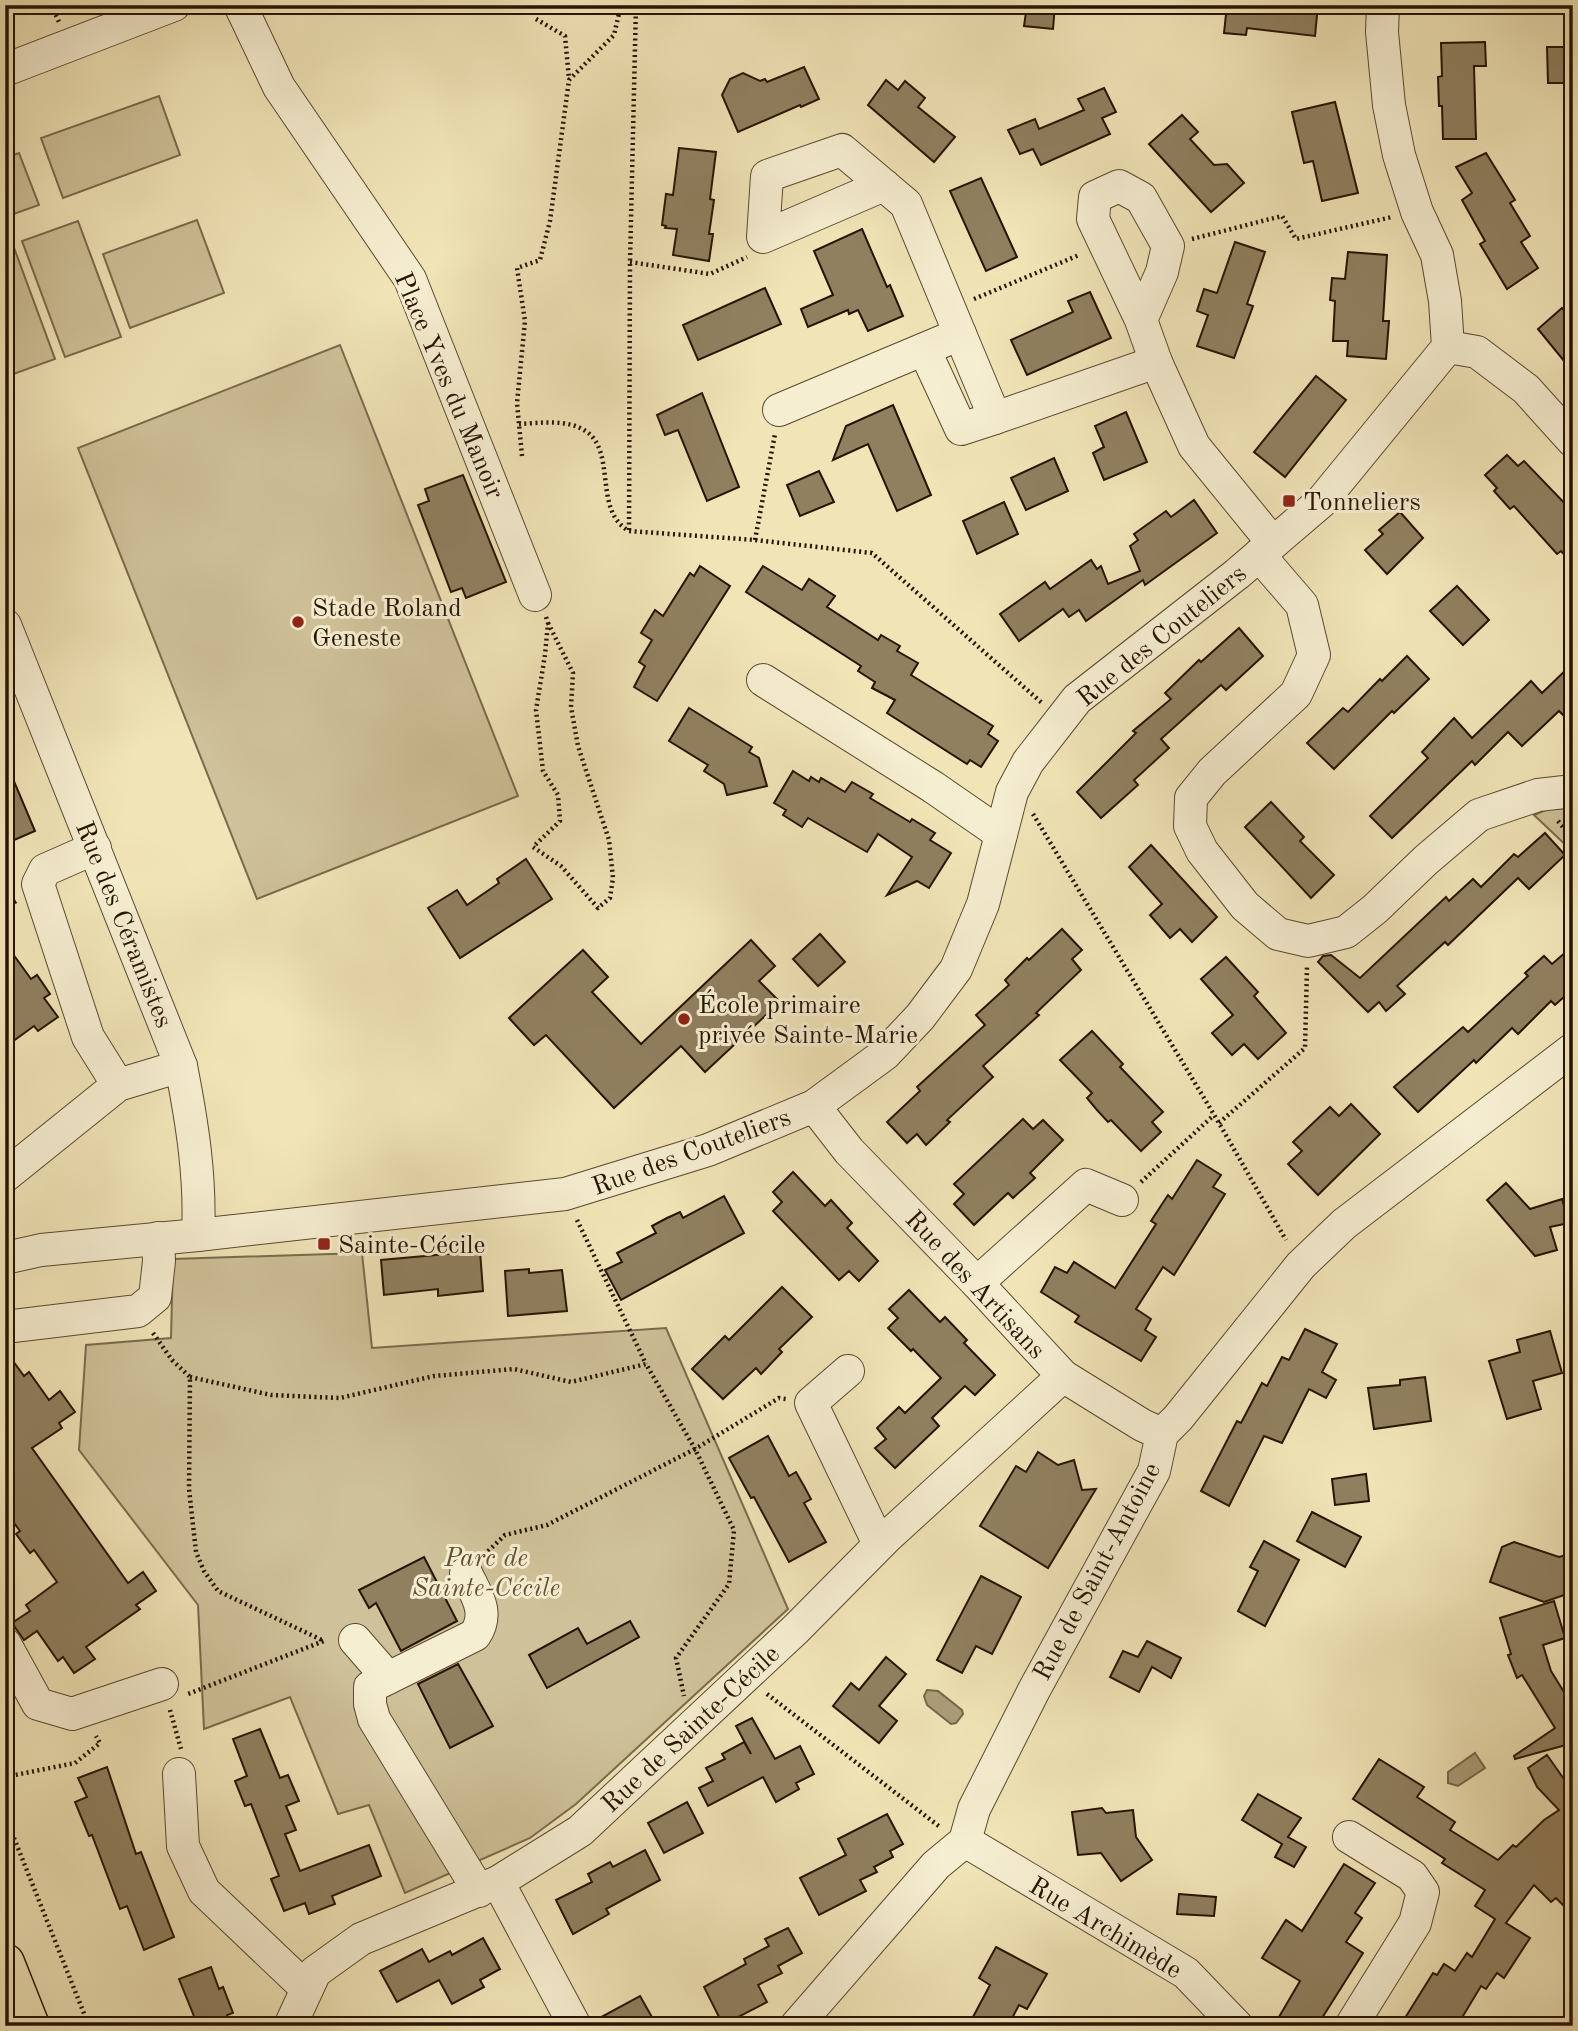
<svg xmlns="http://www.w3.org/2000/svg" width="1578" height="2031" font-family="'Old Standard TT',serif">
	<rect width="100%" height="100%" fill="#f1e5b8"/>
	<filter id="stains"><feTurbulence type="fractalNoise" baseFrequency=".00286" numOctaves="4"/><feColorMatrix values="0 0 0 0 .2 0 0 0 0 .09 0 0 0 0 .02 0 0 0 .5 -.17"/></filter>
	<radialGradient id="worn" r=".72"><stop offset=".6" stop-color="#630" stop-opacity="0"/><stop offset="1" stop-color="#630" stop-opacity=".3"/></radialGradient>
	<g fill="#cfc199" stroke="#7b6a4d" stroke-width="2">
		<path d="M159,96L180,155L63,198L41,138Z"/>
		<path d="M19,153L39,205L5,217V158Z"/>
		<path d="M197,220L224,293L130,328L103,254Z"/>
		<path d="M78,221L121,337L65,357L22,241Z"/>
		<path d="M13,245L55,359L5,377V248Z"/>
		<path d="M340,345L518,796L257,899L78,448Z"/>
		<path d="M1573,808V852L1534,815L1548,809Z"/>
		<path d="M362,1253L372,1348L666,1328L788,1609L576,1804L530,1838L405,1893L369,1805L338,1814L290,1697L204,1729L198,1605L79,1450L86,1345L171,1338L173,1259Z"/>
	</g>
	<g fill="#ac9e7a" stroke="#77664a" stroke-width="2">
		<path d="M927,1690L938,1691L962,1710L963,1714L956,1723L951,1724L927,1705L924,1696Z"/>
		<path d="M1475,1753L1485,1768L1458,1786L1448,1783V1772Z"/>
	</g>
	<g fill="#908060" stroke="#271301" stroke-width="2">
		<path d="M1027,5H1055L1053,29L1024,26Z"/>
		<path d="M1227,5H1318L1315,36L1247,28L1246,35L1224,33Z"/>
		<path d="M1485,42L1486,66H1474L1476,139H1443L1442,106H1439L1438,77L1442,76L1441,43Z"/>
		<path d="M1547,47H1573V83H1548Z"/>
		<path d="M804,67L819,99L801,107L800,105L738,132L722,95L730,79L743,73L760,81L765,79L767,82Z"/>
		<path d="M886,80L898,90L905,81L925,98L918,107L955,137L934,162L868,105Z"/>
		<path d="M1104,88L1116,112L1102,118L1110,134L1041,165L1033,149L1020,154L1008,130L1035,119L1039,129L1063,119L1084,110L1078,99Z"/>
		<path d="M1335,102L1358,193L1322,201L1313,161L1304,163L1292,112Z"/>
		<path d="M1182,115L1198,132L1190,139L1214,165L1227,164L1244,183L1211,212L1149,144Z"/>
		<path d="M679,148L716,152L710,199L714,200L709,234H713L709,261L673,255L677,229L665,228L666,226L662,225L666,194L673,195Z"/>
		<path d="M1486,153L1515,200L1510,203L1530,236L1521,242L1538,268L1507,289L1480,244L1485,241L1462,200L1472,193L1456,167Z"/>
		<path d="M981,178L1017,257L986,271L950,191Z"/>
		<path d="M862,229L887,287L890,285L903,316L868,331L858,310L849,314L848,310L808,327L801,309L833,295L814,251Z"/>
		<path d="M1235,242L1265,252L1247,304L1253,306L1234,358L1197,346L1208,315L1197,311L1204,289L1217,293Z"/>
		<path d="M1348,252L1387,255L1383,321H1389L1386,359L1347,356L1348,341H1333L1335,301L1330,300L1332,278L1345,279Z"/>
		<path d="M765,288L781,324L698,360L683,325Z"/>
		<path d="M1090,292L1111,338L1027,375L1011,340L1073,312L1068,301Z"/>
		<path d="M1562,308L1573,321V372L1538,329Z"/>
		<path d="M1316,376L1346,400L1285,477L1254,452Z"/>
		<path d="M702,393L739,487L707,501L678,430L665,435L657,415Z"/>
		<path d="M893,405L931,495L897,511L868,444L833,460L846,426Z"/>
		<path d="M1126,412L1147,462L1104,480L1093,453L1104,447L1095,426Z"/>
		<path d="M1507,455L1518,466L1524,461L1573,512V564L1561,551L1557,554L1514,506L1510,509L1494,491L1497,488L1485,475Z"/>
		<path d="M1054,458L1068,491L1026,510L1011,478Z"/>
		<path d="M819,471L834,502L800,516L787,485Z"/>
		<path d="M463,475L506,582L466,598L462,588L451,592L418,505L429,501L425,489Z"/>
		<path d="M1194,500L1217,533L1145,585L1143,580L1086,621L1079,610L1069,617L1063,609L1019,641L1000,614L1045,582L1050,589L1091,560L1097,569L1101,566L1108,584L1140,571L1130,546L1138,540L1134,534L1166,511L1171,517Z"/>
		<path d="M1004,502L1018,534L977,554L963,521Z"/>
		<path d="M1400,512L1423,538L1387,574L1365,550L1383,534L1379,530Z"/>
		<path d="M700,566L730,586L657,701L634,687L645,666L639,662L652,640L641,633L655,610L663,616L690,573L694,576Z"/>
		<path d="M763,566L802,590L809,579L835,596L827,607L878,640L881,635L900,646L897,651L918,663L911,675L993,726L988,734L998,741L981,767L970,760L967,764L887,713L895,700L872,688L875,682L858,671L861,666L746,592Z"/>
		<path d="M1457,586L1489,620L1463,645L1430,611Z"/>
		<path d="M1239,628L1263,656L1226,690L1221,685L1161,739L1169,748L1134,780L1138,785L1101,818L1077,792L1136,733L1133,731L1171,699L1165,693L1199,660L1201,662Z"/>
		<path d="M1407,656L1429,679L1394,713L1392,711L1334,769L1307,743L1343,708L1348,712L1380,679L1382,681Z"/>
		<path d="M1573,663V725L1559,711L1522,746L1508,732L1475,765L1472,761L1392,838L1370,816L1428,758L1422,752L1454,718L1472,738L1531,681L1542,693Z"/>
		<path d="M689,708L752,747L749,752L759,758L767,786L727,795L724,784L704,771L708,765L669,741Z"/>
		<path d="M5,760L35,831L5,844Z"/>
		<path d="M793,771L809,781L811,777L819,782L821,778L845,792L852,782L873,794L870,798L910,822L912,819L935,833L930,840L951,853L929,888L917,881L887,895L912,857L878,834L867,852L808,818L802,827L783,815L786,810L774,803Z"/>
		<path d="M1271,802L1304,837L1300,841L1334,875L1311,898L1245,827Z"/>
		<path d="M1545,833L1565,855L1529,889L1518,878L1448,945L1445,942L1397,986L1405,994L1386,1011L1379,1002L1368,1012L1318,962L1323,956L1331,955L1360,978L1446,897L1449,901L1473,879L1481,887L1514,854L1518,857Z"/>
		<path d="M1151,845L1217,917L1192,942L1180,929L1170,938L1150,915L1162,904L1129,867Z"/>
		<path d="M526,859L552,899L460,958L428,908L457,890L467,905L499,883L497,879Z"/>
		<path d="M1062,929L1082,950L1072,959L1081,970L1036,1013L1039,1015L983,1066L993,1077L947,1120L950,1122L926,1145L917,1134L907,1143L887,1122L920,1091L917,1087L985,1025L976,1015L1009,985L1005,980L1027,958L1029,960Z"/>
		<path d="M820,934L845,962L818,986L793,959Z"/>
		<path d="M751,940L775,966L759,981L780,1002L705,1072L681,1046L614,1108L546,1035L534,1045L509,1018L583,950L608,977L592,992L641,1044Z"/>
		<path d="M5,943L31,979L37,975L50,994L44,998L58,1017L38,1031L34,1026L5,1047Z"/>
		<path d="M1573,946V989L1555,1005L1551,1001L1518,1034L1512,1028L1476,1063L1474,1060L1418,1112L1394,1087L1463,1027L1468,1032L1528,976L1525,973L1544,956L1552,964Z"/>
		<path d="M1226,957L1258,992L1254,996L1286,1033L1258,1059L1244,1044L1232,1055L1212,1033L1233,1015L1201,979Z"/>
		<path d="M1092,1031L1123,1064L1120,1067L1163,1112L1152,1122L1161,1132L1141,1151L1111,1120L1108,1122L1097,1110L1087,1098L1092,1093L1060,1060Z"/>
		<path d="M1351,1104L1380,1134L1318,1195L1288,1164L1302,1151L1293,1142L1330,1107L1339,1116Z"/>
		<path d="M1023,1119L1033,1129L1043,1120L1063,1140L1030,1173L1035,1178L1013,1198L1008,1193L974,1225L954,1204L964,1194L954,1184Z"/>
		<path d="M1197,1160L1221,1175L1213,1187L1225,1194L1174,1275L1163,1267L1136,1309L1151,1319L1145,1330L1156,1337L1141,1361L1075,1322L1079,1316L1041,1292L1055,1267L1067,1273L1074,1262L1115,1288L1156,1224L1151,1221L1168,1195L1172,1199Z"/>
		<path d="M793,1172L825,1206L831,1200L852,1223L847,1228L878,1261L859,1281L849,1271L839,1280L773,1211L782,1202L773,1192Z"/>
		<path d="M1506,1183L1530,1209L1562,1199L1569,1223L1550,1227L1557,1250L1535,1256L1487,1200Z"/>
		<path d="M724,1196L744,1233L621,1300L605,1270L622,1262L617,1253L656,1233L652,1226L667,1218L680,1212L683,1218Z"/>
		<path d="M480,1251L483,1291L438,1296V1289L384,1295L381,1260Z"/>
		<path d="M529,1269V1273L562,1270L567,1311L508,1316L505,1271Z"/>
		<path d="M782,1287L812,1317L779,1349L782,1352L761,1374L756,1368L723,1399L692,1369L725,1336L729,1340Z"/>
		<path d="M909,1290L940,1322L945,1317L967,1340L964,1343L995,1375L975,1395L965,1386L932,1418L939,1426L895,1468L875,1448L886,1439L877,1428L899,1407L905,1413L941,1378L913,1349L911,1351L888,1328L898,1318L889,1309Z"/>
		<path d="M1305,1329L1337,1344L1322,1372L1336,1380L1326,1398L1309,1389L1282,1443L1264,1436L1229,1506L1201,1491L1237,1421L1241,1423L1262,1383L1267,1386L1282,1357L1289,1360Z"/>
		<path d="M1550,1331L1562,1373L1533,1381L1541,1409L1507,1419L1489,1361L1520,1352L1517,1340Z"/>
		<path d="M5,1350L24,1376L29,1372L49,1400L60,1391L75,1412L59,1423L62,1428L32,1448L128,1583L143,1572L156,1591L136,1605L140,1609L86,1647L95,1659L74,1673L63,1657L58,1661L37,1631L24,1640L12,1623L30,1611L26,1605L57,1582L34,1550L30,1553L16,1534L20,1531L5,1511Z"/>
		<path d="M1425,1377L1431,1421L1374,1429L1368,1388L1400,1385V1380Z"/>
		<path d="M768,1436L789,1476L796,1472L804,1486L811,1499L804,1503L826,1542L789,1562L754,1497L751,1498L729,1458Z"/>
		<path d="M1038,1452L1058,1465L1074,1460L1082,1490L1096,1489L1048,1568L980,1526L1016,1466L1026,1472Z"/>
		<path d="M1366,1474L1369,1501L1335,1505L1332,1479Z"/>
		<path d="M1312,1512L1361,1537L1345,1567L1297,1541Z"/>
		<path d="M1264,1541L1299,1560L1265,1626L1238,1611L1258,1571L1250,1567Z"/>
		<path d="M1514,1542L1559,1557L1573,1553V1592L1544,1602L1490,1582L1502,1547Z"/>
		<path d="M424,1557L457,1621L401,1651L376,1603L369,1608L359,1590Z"/>
		<path d="M981,1576L1021,1597L992,1654L976,1646L962,1673L937,1660Z"/>
		<path d="M1554,1601L1565,1638L1543,1645L1551,1671L1564,1692L1573,1686V1756L1566,1745L1515,1759L1514,1756L1555,1728L1522,1675L1517,1678L1508,1655L1511,1654L1500,1618Z"/>
		<path d="M630,1621L639,1637L547,1688L529,1655L578,1628L587,1644Z"/>
		<path d="M1147,1641L1181,1658L1171,1678L1152,1667L1139,1692L1110,1677L1123,1651L1138,1657Z"/>
		<path d="M886,1657L906,1674L879,1706L897,1721L879,1743L833,1706L851,1683L859,1690Z"/>
		<path d="M458,1664L493,1726L450,1748L418,1684Z"/>
		<path d="M752,1718L775,1759L800,1746L814,1774L796,1783L799,1789L776,1802L763,1777L708,1806L699,1788L713,1781L706,1768L725,1759L722,1754L744,1742L751,1754L736,1726Z"/>
		<path d="M260,1729L280,1778L288,1775L299,1801L286,1806L296,1830L285,1834L300,1871L369,1845L381,1876L332,1896L335,1904L309,1914L305,1903L284,1911L271,1879L279,1876L251,1804L245,1806L235,1781L247,1776L233,1739Z"/>
		<path d="M1547,1755L1573,1792V1915L1556,1898L1551,1902L1534,1885L1506,1923L1530,1938L1504,1978L1497,1973L1486,1989L1481,1986L1457,2026H1400L1433,1973L1437,1975L1444,1964L1455,1971L1467,1953L1472,1957L1495,1919L1475,1906L1485,1890L1442,1863L1445,1859L1353,1799L1379,1759L1424,1787L1417,1797L1455,1822L1450,1830L1498,1860L1513,1845L1516,1847L1544,1820L1559,1810L1537,1787L1528,1768Z"/>
		<path d="M107,1767L136,1854L141,1852L174,1937L144,1950L127,1906L120,1909L92,1835L89,1836L75,1802L87,1797L78,1778Z"/>
		<path d="M1258,1794L1301,1818L1288,1837L1306,1847L1294,1867L1275,1857L1282,1844L1242,1820Z"/>
		<path d="M687,1802L703,1833L664,1853L648,1823Z"/>
		<path d="M1102,1808L1106,1813L1133,1810L1136,1837L1152,1860L1121,1881L1101,1853L1078,1855L1072,1812Z"/>
		<path d="M887,1814L903,1844L890,1851L893,1857L874,1867L877,1872L860,1880L866,1891L819,1915L800,1878L846,1855L838,1839Z"/>
		<path d="M645,1850L660,1880L606,1909L609,1914L573,1934L556,1900L592,1882L588,1874L610,1862L613,1867Z"/>
		<path d="M1344,1864L1375,1883L1355,1913L1362,1918L1346,1942L1363,1953L1317,2026H1293L1279,2017L1300,1981L1262,1958L1286,1920L1302,1931Z"/>
		<path d="M1179,1894L1216,1897L1214,1916L1177,1914Z"/>
		<path d="M788,1928L802,1953L778,1966L782,1973L758,1985L767,2002L723,2025L704,1987L746,1964L744,1959L769,1946L765,1939Z"/>
		<path d="M483,1938L500,1969L480,1980L484,1987L452,2004L439,1980L397,2002L380,1971L422,1949L429,1962L450,1951L452,1955Z"/>
		<path d="M996,1947L1047,1974L1027,2009L1019,2005L1008,2026H987L973,2017L990,1985L979,1978Z"/>
		<path d="M211,1967L219,1989L223,1987L233,2013L227,2015L231,2026H198L179,1979Z"/>
		<path d="M640,1996L657,2026H593L592,2022Z"/>
	</g>
	<g fill="none" stroke-linecap="round" stroke-linejoin="round">
		<defs>
			<g id="minor">
				<path d="M240,5L279,87L410,279L535,595"/>
				<path d="M5,70L174,5"/>
				<path d="M884,185L763,237L767,176L842,150L906,204L960,334"/>
				<path d="M1141,320L1162,272L1168,246L1141,198L1119,186L1095,197L1093,219L1141,320L1156,362L1194,446L1273,543"/>
				<path d="M1448,347L1477,352L1526,389L1573,441"/>
				<path d="M779,410L960,334L995,418L961,429L924,349"/>
				<path d="M995,418L1156,362"/>
				<path d="M1259,555L1302,605L1314,655L1296,694L1212,772L1191,798L1190,826L1202,851L1245,906L1278,934L1308,941L1346,932L1375,909L1426,860L1479,815L1538,795L1573,791"/>
				<path d="M5,625L181,1066C192,1122 201,1178 198,1235"/>
				<path d="M763,680L933,787L1001,834"/>
				<path d="M95,848L45,870L38,884L88,1037L118,1085"/>
				<path d="M814,1106L849,1151L977,1283L1063,1376L1142,1425L1162,1434"/>
				<path d="M5,1176L118,1085L181,1066"/>
				<path d="M5,1258L41,1250L198,1235L565,1194L708,1150L814,1106L885,1054L920,1017L956,969L983,904L1012,792L1028,762L1077,699L1237,574L1321,502L1448,347L1445,301L1437,255L1417,212L1399,155L1389,105L1382,32L1383,5"/>
				<path d="M977,1283L1086,1185L1122,1200"/>
				<path d="M5,1327L138,1311L155,1297L159,1261L158,1238"/>
				<path d="M848,1371L811,1403L879,1544"/>
				<path d="M466,1573C476,1595 490,1612 475,1635L370,1687V1704L374,1719L479,1891"/>
				<path d="M355,1640L388,1678"/>
				<path d="M5,1644L38,1704L72,1714L162,1684"/>
				<path d="M179,1774L183,1846L204,1891L307,1989"/>
				<path d="M1349,1837L1412,1876L1423,1892L1415,1923L1351,2026"/>
				<path d="M965,1841L1186,1973L1237,2026"/>
				<path d="M498,1882L575,2026"/>
				<path d="M290,2026L315,1972L361,1939L498,1882L580,1831L796,1629L886,1538L1063,1376"/>
				<path d="M796,2026L936,1865L965,1841L974,1809L1034,1690L1154,1471L1162,1434L1178,1418L1301,1265L1344,1224L1573,1049"/>
			</g>
			<path id="major" d="M5,1963L30,2026"/>
		</defs>
		<use href="#minor" stroke="#5a482f" stroke-width="34"/>
		<use href="#major" stroke="#271301" stroke-width="41"/>
		<g stroke="#271301" stroke-width="4.5" stroke-dasharray="2 3.5" stroke-linecap="butt">
			<path d="M51,5L59,22"/>
			<path d="M536,19L565,36L569,79"/>
			<path d="M1192,239L1282,216L1296,239L1392,217"/>
			<path d="M630,262L710,274L747,257"/>
			<path d="M974,299L1079,255"/>
			<path d="M519,424C539,423 566,419 584,430C618,450 592,510 629,531L755,540L872,553L1042,703"/>
			<path d="M522,456L517,403L525,321L517,268L540,260L550,221L569,80L614,35L621,5"/>
			<path d="M629,530L630,262L636,5"/>
			<path d="M755,540L775,434"/>
			<path d="M546,617L548,623L545,655L536,710L543,771L558,795L560,821L533,847L561,866L598,908L610,898L613,878L609,840L578,746L571,707L573,673L548,623"/>
			<path d="M1033,814L1219,1123L1286,1240"/>
			<path d="M1558,821L1573,839"/>
			<path d="M5,908L16,901"/>
			<path d="M1219,1123L1305,1048L1307,967"/>
			<path d="M1141,1182L1214,1115"/>
			<path d="M577,1220L646,1364"/>
			<path d="M153,1333L172,1360L190,1377L189,1489L196,1552L204,1571L218,1591L324,1641L188,1694"/>
			<path d="M190,1377L271,1395L340,1398L434,1376L514,1369L571,1382L646,1364L695,1449L779,1398L786,1399"/>
			<path d="M484,1555L505,1535L547,1525L695,1449L734,1530L729,1584L676,1658L684,1696"/>
			<path d="M767,1694L940,1827"/>
			<path d="M170,1710L181,1749"/>
			<path d="M5,1777L75,1763L100,1743L96,1736"/>
			<path d="M5,1795L12,1833L89,2026"/>
		</g>
		<use href="#minor" stroke="#f6eed1" stroke-width="32"/>
		<use href="#major" stroke="#f1e5b8" stroke-width="38"/>
	</g>
	<g fill="#8f2418" stroke="#f6eed1" stroke-width="2.5">
		<rect x="1282" y="494" width="14" height="14" rx="3.5"/>
		<circle cx="298" cy="622" r="7"/>
		<circle cx="684" cy="1019" r="7"/>
		<rect x="317" y="1237" width="14" height="14" rx="3.5"/>
	</g>
	<g text-anchor="middle" stroke-width="6" stroke-linejoin="round" paint-order="stroke">
		<g font-size="26" fill="#271301" stroke="#f6eed1">
			<text transform="translate(450 385) rotate(67)" y="9">Place Yves du Manoir</text>
			<text transform="translate(1161 635) rotate(-39)" y="9">Rue des Couteliers</text>
			<text transform="translate(125 924) rotate(68)" y="9">Rue des Céramistes</text>
			<text transform="translate(691 1151) rotate(-20)" y="9">Rue des Couteliers</text>
			<text transform="translate(976 1284) rotate(47)" y="9">Rue des Artisans</text>
			<text transform="translate(1096 1571) rotate(-62)" y="9">Rue de Saint-Antoine</text>
			<text transform="translate(690 1728) rotate(-43)" y="9">Rue de Sainte-Cécile</text>
			<text transform="translate(1106 1927) rotate(31)" y="9">Rue Archimède</text>
		</g>
		<g font-size="26" fill="#271301" stroke="#f6eed1" text-anchor="start">
			<text x="1303" y="510">Tonneliers</text>
			<text x="312" y="616">Stade Roland<tspan x="312" dy="30">Geneste</tspan></text>
			<text x="698" y="1013">École primaire<tspan x="698" dy="30">privée Sainte-Marie</tspan></text>
			<text x="338" y="1253">Sainte-Cécile</text>
		</g>
		<g font-size="26" font-style="italic" fill="#625036" stroke="#f6eed1">
			<text x="486" y="1566">Parc de<tspan x="486" dy="30">Sainte-Cécile</tspan></text>
		</g>
	</g>
	<rect width="1578" height="2031" fill="none" stroke="#f1e5b8" stroke-width="28"/>
	<rect x="7" y="7" width="1564" height="2017" fill="none" stroke="#271301" stroke-width="3.5"/>
	<rect x="14" y="14" width="1550" height="2003" fill="none" stroke="#271301" stroke-width="2"/>
	<rect width="100%" height="100%" filter="url(#stains)"/>
	<rect width="100%" height="100%" fill="url(#worn)"/>
</svg>
